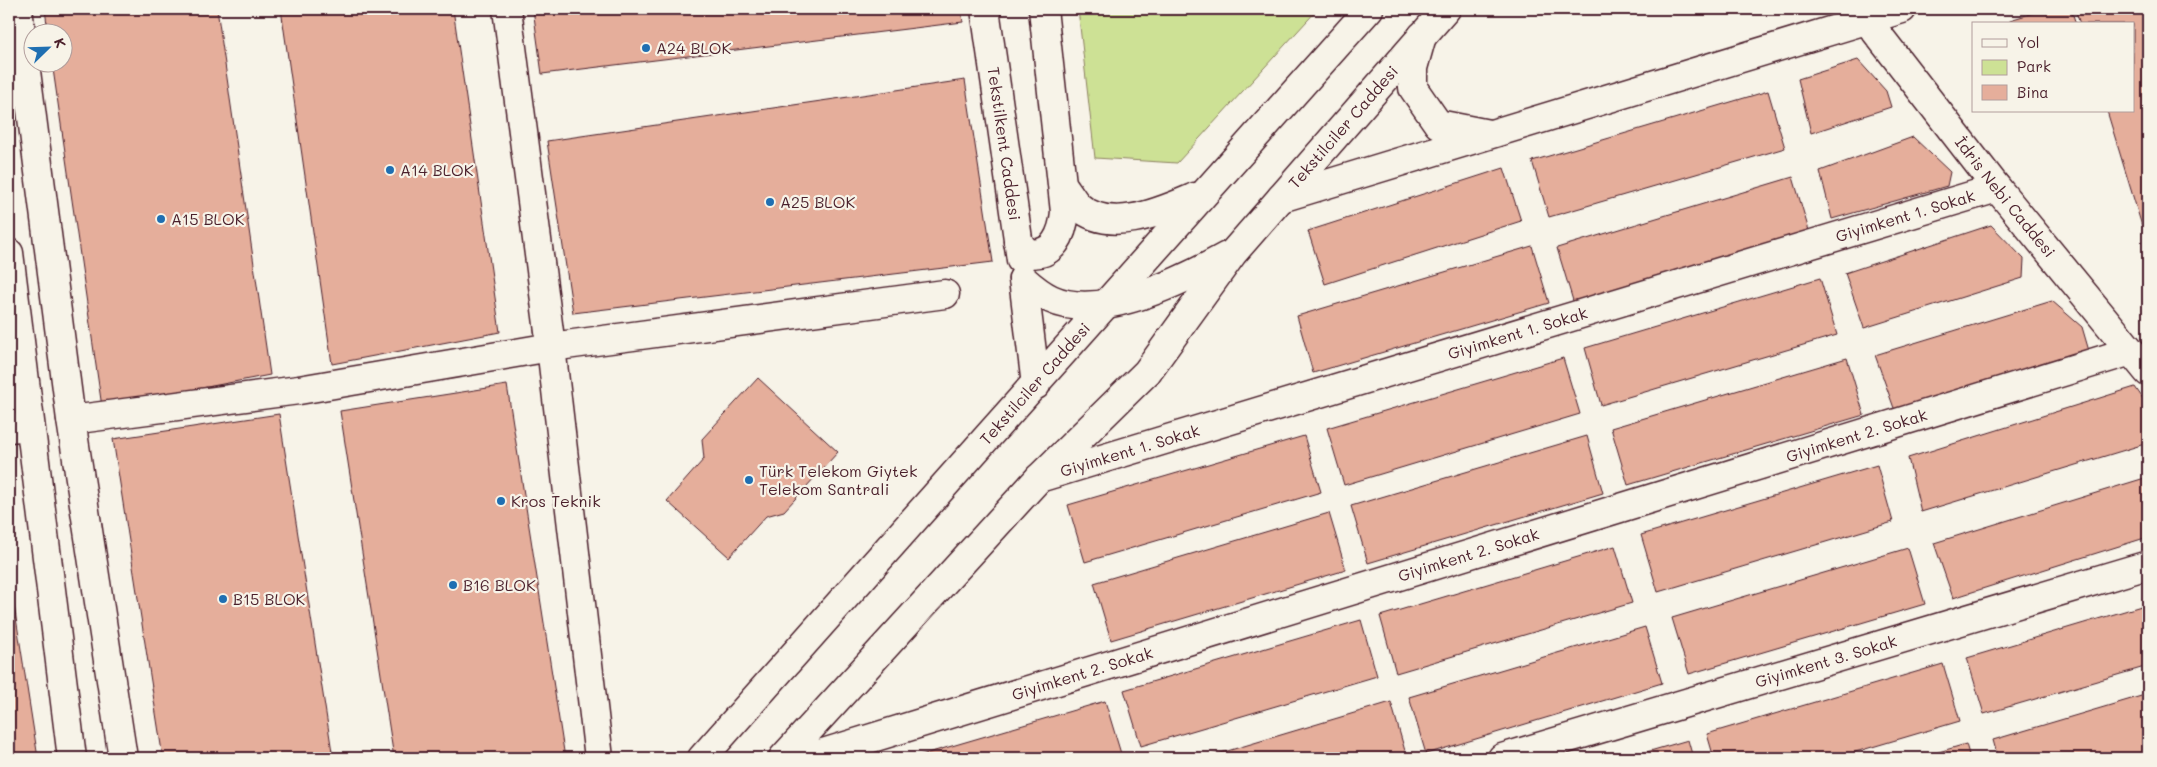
<svg xmlns="http://www.w3.org/2000/svg" width="2157" height="767" font-family="Mali,sans-serif">
	<rect width="100%" height="100%" fill="#f7f3e8"/>
	<filter id="ink" filterUnits="userSpaceOnUse"><feTurbulence type="fractalNoise" baseFrequency=".02" numOctaves="2"/><feDisplacementMap in="SourceGraphic" scale="10" xChannelSelector="R" yChannelSelector="G"/><feConvolveMatrix kernelMatrix="1 2 1 2 8 2 1 2 1" color-interpolation-filters="sRGB"/></filter>
	<g filter="url(#ink)">
		<path fill="#cde195" stroke="#8c8060" d="M1078,9H1318L1177,163L1095,158Z"/>
		<g fill="#e5ae9b" stroke="#4a1f2b">
			<path d="M45,9H217L270,375L102,407L52,62H62V32H48Z"/>
			<path d="M281,9H453L500,332L332,364Z"/>
			<path d="M533,9H961L963,22L542,74Z"/>
			<path d="M2046,9H2071L2076,24H2012L2010,20Z"/>
			<path d="M2075,9H2148V225L2142,226L2107,111H2133V24H2080Z"/>
			<path d="M1858,60L1886,91L1891,107L1811,133L1798,79Z"/>
			<path d="M965,80L993,262L573,313L547,141Z"/>
			<path d="M1768,91L1785,148L1549,217L1532,161Z"/>
			<path d="M1913,137L1950,172L1947,186L1832,219L1820,171Z"/>
			<path d="M1504,168L1521,221L1325,284L1308,231Z"/>
			<path d="M1793,177L1810,234L1574,304L1557,248Z"/>
			<path d="M1991,225L2024,259L2023,278L1864,328L1845,273Z"/>
			<path d="M1532,246L1549,303L1313,373L1297,316Z"/>
			<path d="M1820,278L1837,335L1601,405L1585,348Z"/>
			<path d="M2052,301L2082,327L2089,351L1895,411L1875,355Z"/>
			<path d="M1563,358L1580,414L1344,485L1327,428Z"/>
			<path d="M1847,358L1864,415L1628,485L1611,428Z"/>
			<path d="M758,378L838,452L784,511L766,516L729,557L667,501L704,459L702,439Z"/>
			<path d="M507,385L565,758H394L340,411Z"/>
			<path d="M2135,387L2148,406V443L1921,512L1908,458Z"/>
			<path d="M279,414L333,758H163L113,439Z"/>
			<path d="M1304,436L1321,492L1085,562L1068,505Z"/>
			<path d="M1587,436L1603,493L1368,563L1351,506Z"/>
			<path d="M1877,465L1893,522L1658,592L1641,535Z"/>
			<path d="M2148,477V537L1953,598L1934,543Z"/>
			<path d="M1329,513L1346,570L1111,640L1094,583Z"/>
			<path d="M1615,546L1632,603L1396,673L1380,616Z"/>
			<path d="M1908,548L1925,604L1689,674L1672,618Z"/>
			<path d="M9,573L38,758H9Z"/>
			<path d="M2148,604V666L1984,714L1967,658Z"/>
			<path d="M1361,620L1377,676L1141,746L1124,690Z"/>
			<path d="M1645,627L1662,683L1426,754L1409,697Z"/>
			<path d="M1943,664L1960,721L1835,758H1714L1707,734Z"/>
			<path d="M2148,694V756L2140,758H1998L1993,740Z"/>
			<path d="M1105,701L1122,757L911,758Z"/>
			<path d="M1391,702L1407,758H1204Z"/>
			<path d="M1688,740L1693,758H1626Z"/>
			<path d="M1966,744L1970,758H1918Z"/>
		</g>
		<g fill="none" stroke-linecap="round" stroke-linejoin="round">
			<defs>
				<g id="street">
					<path d="M507,9L551,347L599,758"/>
					<path d="M1422,36L1413,68V88L1438,124L1489,134"/>
					<path d="M1281,198L1902,9"/>
					<path d="M71,420L299,390L551,347L945,294"/>
					<path d="M9,428L30,426"/>
					<path id="s1" d="M1039,478L1997,188"/>
					<path id="s2" d="M807,758L2131,351"/>
					<path id="s3" d="M1502,758L2148,565"/>
				</g>
				<g id="secondary">
					<path d="M18,9L71,420L123,758"/>
					<path id="s4" d="M985,9L1021,260"/>
					<path id="s5" d="M1866,19L1997,188L2148,372"/>
					<path d="M1018,242L1027,253C1054,258 1063,233 1065,212L1043,9"/>
					<path d="M9,253L72,758"/>
				</g>
				<g id="primary">
					<path d="M1064,187C1069,193 1073,201 1078,206C1110,235 1162,211 1195,197"/>
					<path d="M1023,279C1032,287 1040,294 1051,299C1100,322 1184,280 1227,256"/>
					<path d="M1023,279L1036,385"/>
					<path id="s6" d="M702,758C925,509 1145,257 1369,9"/>
					<path id="s7" d="M783,758L1039,478L1147,372L1233,253L1446,9"/>
				</g>
			</defs>
			<use href="#street" stroke="#4a1f2b" stroke-width="31"/>
			<use href="#secondary" stroke="#4a1f2b" stroke-width="31"/>
			<use href="#primary" stroke="#4a1f2b" stroke-width="31"/>
			<use href="#street" stroke="#f7f3e8" stroke-width="28"/>
			<use href="#secondary" stroke="#f7f3e8" stroke-width="28"/>
			<use href="#primary" stroke="#f7f3e8" stroke-width="28"/>
		</g>
	</g>
	<g fill="#1f6fb2" stroke="#f7f3e8" stroke-width="2">
		<circle cx="646" cy="48" r="5"/>
		<circle cx="390" cy="170" r="5"/>
		<circle cx="770" cy="202" r="5"/>
		<circle cx="161" cy="219" r="5"/>
		<circle cx="749" cy="480" r="5"/>
		<circle cx="501" cy="501" r="5"/>
		<circle cx="453" cy="585" r="5"/>
		<circle cx="223" cy="599" r="5"/>
	</g>
	<g text-anchor="middle" stroke-width="4.5" stroke-linejoin="round" paint-order="stroke">
		<g font-size="16" fill="#4a1f2b" stroke="#f7f3e8" text-anchor="start">
			<text x="656" y="54">A24 BLOK</text>
			<text x="400" y="176">A14 BLOK</text>
			<text x="780" y="208">A25 BLOK</text>
			<text x="171" y="225">A15 BLOK</text>
			<text x="759" y="477">Türk Telekom Giytek<tspan x="759" dy="18">Telekom Santrali</tspan></text>
			<text x="511" y="507">Kros Teknik</text>
			<text x="463" y="591">B16 BLOK</text>
			<text x="233" y="605">B15 BLOK</text>
		</g>
		<g font-size="16" fill="#4a1f2b" stroke="#f7f3e8">
			<text dy="6" stroke="none"><textPath href="#s7" startOffset="845">Tekstilciler Caddesi</textPath></text>
			<text dy="6" stroke="none"><textPath href="#s4" startOffset="136">Tekstilkent Caddesi</textPath></text>
			<text dy="6" stroke="none"><textPath href="#s5" startOffset="226">İdris Nebi Caddesi</textPath></text>
			<text dy="6" stroke="none"><textPath href="#s1" startOffset="905">Giyimkent 1. Sokak</textPath></text>
			<text dy="6" stroke="none"><textPath href="#s1" startOffset="500">Giyimkent 1. Sokak</textPath></text>
			<text dy="6" stroke="none"><textPath href="#s6" startOffset="501">Tekstilciler Caddesi</textPath></text>
			<text dy="6" stroke="none"><textPath href="#s2" startOffset="1098">Giyimkent 2. Sokak</textPath></text>
			<text dy="6" stroke="none"><textPath href="#s1" startOffset="95">Giyimkent 1. Sokak</textPath></text>
			<text dy="6" stroke="none"><textPath href="#s2" startOffset="692">Giyimkent 2. Sokak</textPath></text>
			<text dy="6" stroke="none"><textPath href="#s3" startOffset="338">Giyimkent 3. Sokak</textPath></text>
			<text dy="6" stroke="none"><textPath href="#s2" startOffset="288">Giyimkent 2. Sokak</textPath></text>
		</g>
	</g>
	<rect width="2157" height="767" fill="none" stroke="#f7f3e8" stroke-width="30"/>
	<rect x="15" y="15" width="2127" height="737" fill="none" stroke="#4a1f2b" stroke-width="2" filter="url(#ink)"/>
	<rect x="1972" y="22" width="162" height="90" fill="#f7f3e8" stroke="#b29e9c"/>
	<rect x="1982" y="39" width="25" height="8" fill="#f7f3e8" stroke="#b29e9c"/>
	<text x="2017" y="48" font-size="15" fill="#4a1f2b">Yol</text>
	<rect x="1982" y="60" width="25" height="15" fill="#cde195" stroke="#b29e9c"/>
	<text x="2017" y="72" font-size="15" fill="#4a1f2b">Park</text>
	<rect x="1982" y="85" width="25" height="15" fill="#e5ae9b" stroke="#b29e9c"/>
	<text x="2017" y="98" font-size="15" fill="#4a1f2b">Bina</text>
	<g transform="translate(48 48) rotate(67)"><circle r="24" fill="#f7f3e8" stroke="#b29e9c"/>
	<path d="M0-4L9 19L0 12L-9 19Z" fill="#1f6fb2"/>
	<text y="-8" font-size="14" font-weight="bold" text-anchor="middle" fill="#4a1f2b">K</text>
	</g>
</svg>
